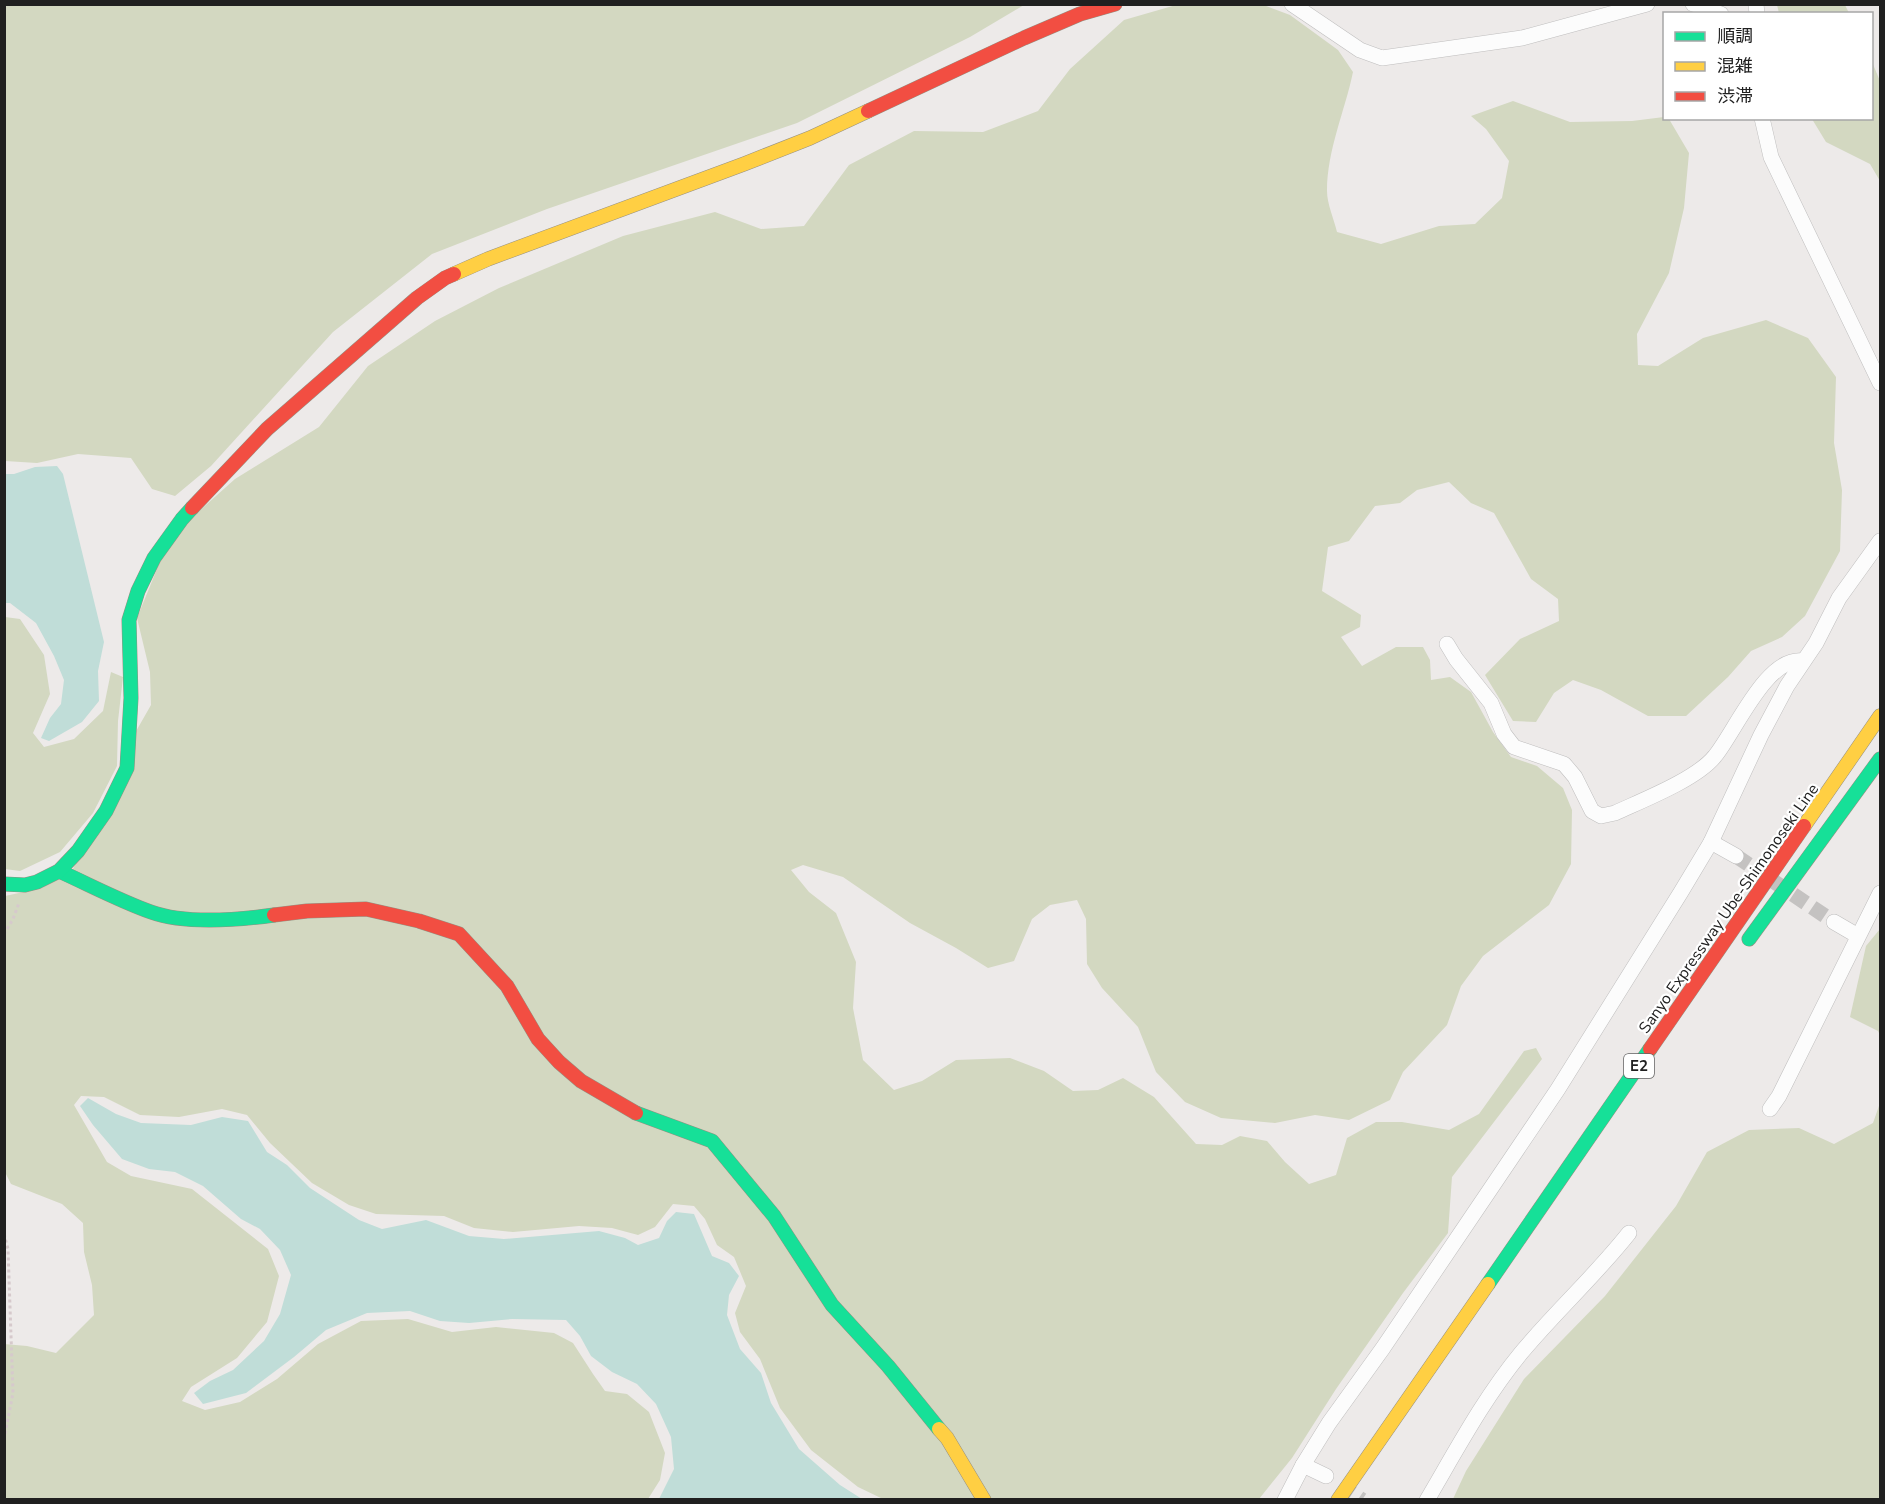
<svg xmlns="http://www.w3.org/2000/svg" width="1885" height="1504" font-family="'Nunito Sans','Noto Sans JP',sans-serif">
	<rect width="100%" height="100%" fill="#edeae9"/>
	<g fill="#d3d8c1">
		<path d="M1261,4L1290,15L1338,50L1353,72C1345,111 1327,150 1327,191C1327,204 1334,219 1337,232L1381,244L1439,226L1475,224L1502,198L1509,161L1486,129L1471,116L1513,101L1570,122L1632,121L1664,117L1669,119L1689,153L1684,208L1669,273L1637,334L1638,365L1658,366L1703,338L1766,320L1808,338L1836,377L1834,443L1842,490L1840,551L1805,616L1782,637L1751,651L1728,677L1686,716H1648L1601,690L1573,680L1554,693L1536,722L1513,721L1485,675L1520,639L1559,621L1558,599L1531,579L1494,513L1471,503L1449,482L1417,490L1400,503L1375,506L1349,541L1328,547L1322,591L1361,615L1360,627L1341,637L1362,666L1396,647H1423L1430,660L1431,680L1450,677L1471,692L1493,732L1511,757L1537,766L1563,788L1572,810L1571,864L1549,905L1483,956L1461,986L1447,1025L1403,1072L1390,1100L1349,1120L1315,1115L1275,1123L1221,1118L1185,1102L1156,1072L1138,1027L1102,988L1087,964L1086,919L1077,900L1050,905L1032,919L1014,961L988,968L956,948L910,923L843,877L803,865L791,870L809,892L836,913L856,962L853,1008L863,1060L894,1090L922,1081L956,1060L1010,1058L1044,1071L1073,1091L1098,1090L1123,1078L1154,1097L1196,1144L1222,1145L1240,1136L1267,1141L1285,1162L1309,1184L1336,1175L1347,1138L1376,1122H1402L1449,1130L1479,1114L1524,1051L1536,1048L1542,1059L1452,1177L1448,1233L1403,1293L1336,1389L1292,1458L1259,1499H883L858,1487L811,1450L780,1408L760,1359L740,1332L735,1313L746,1286L734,1257L717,1245L705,1219L694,1206L673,1204L655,1227L638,1235L612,1228L579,1226L513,1232L474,1228L444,1216L376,1214L349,1205L312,1183L270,1143L247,1115L222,1109L179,1117L140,1115L104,1097L81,1096L74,1105L107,1162L131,1176L192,1189L268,1249L279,1276L267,1322L237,1358L191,1387L182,1401L205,1410L240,1402L277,1379L318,1344L361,1321L408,1319L452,1332L496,1327L554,1333L573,1343L593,1374L605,1391L627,1394L649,1412L665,1453L660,1480L648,1499H5L4,1344L27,1346L56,1353L94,1315L92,1285L84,1252L83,1223L62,1204L11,1184L5,1172V896L42,888L73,869L135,733L151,705L150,672L137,618L170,537L235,479L319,427L368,366L435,321L499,288L623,236L715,212L761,229L804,226L849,165L914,131L983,132L1038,111L1070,69L1124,20L1176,5Z"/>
		<path d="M4,5L5,4L1024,5L970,37L797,123L547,209L432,254L333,332L211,466L175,496L152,489L131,458L78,454L37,463L5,461Z"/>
		<path d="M1777,5H1845L1849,13H1779Z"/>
		<path d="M1872,62L1880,81V181L1870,164L1826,142L1812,119L1872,118Z"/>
		<path d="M5,617L20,619L44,655L50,694L33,733L44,747L74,739L103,711L111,672L123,677L118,721L117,766L93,813L60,852L20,871L5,869Z"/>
		<path d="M1880,929V1035L1878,1031L1850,1017L1866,946Z"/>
		<path d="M1880,1103V1499H1453L1466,1471L1524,1379L1605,1296L1676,1206L1707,1152L1749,1130L1799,1128L1834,1144L1873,1123Z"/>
	</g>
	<g fill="#c0ddd8">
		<path d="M57,466L63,474L104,642L98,671L99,701L82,722L49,741L41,738L50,718L61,704L64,680L54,656L36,623L10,603H5L4,474H14L35,467Z"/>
		<path d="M88,1098L116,1114L141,1123L191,1125L222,1117L248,1121L267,1152L287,1165L310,1188L359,1220L382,1229L426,1220L469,1236L504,1239L599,1231L625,1238L638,1245L659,1238L667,1221L676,1212L694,1214L712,1256L729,1263L739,1276L729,1295L727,1315L740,1349L761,1373L771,1403L799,1449L840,1485L862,1499H659L674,1469L671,1437L656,1404L637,1384L612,1372L591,1356L580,1336L566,1320L512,1319L469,1323L440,1321L410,1311L367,1313L326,1330L294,1357L246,1393L203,1404L194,1393L210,1381L233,1370L264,1341L280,1314L291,1275L280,1250L260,1229L241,1219L203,1186L175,1172L149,1169L122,1159L93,1125L80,1106Z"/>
	</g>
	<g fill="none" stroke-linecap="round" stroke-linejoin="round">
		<g stroke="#c4c2c1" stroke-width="15" stroke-dasharray="15 8" stroke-linecap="butt">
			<path d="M1736,856L1834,922"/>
			<path d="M1340,1485L1362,1500"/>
		</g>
		<defs>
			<g id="street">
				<path d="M1292,4L1360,50L1382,58L1522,38L1647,4"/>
				<path d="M1693,4L1721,14"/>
				<path d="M1756,4L1757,14"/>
				<path d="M1762,118L1771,157L1880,383"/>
				<path d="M1447,644L1456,659L1491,703L1504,734L1514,747L1564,764L1575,777L1592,811L1601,816L1615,813C1643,800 1697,779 1715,756C1735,732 1767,655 1803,661"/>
				<path d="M1711,842L1761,735L1787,686L1816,643L1839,598L1880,541"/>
				<path d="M1834,922L1858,936"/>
				<path d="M1770,1109L1779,1096L1880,893"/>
				<path d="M1303,1465L1329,1423L1383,1348L1558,1089L1681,892L1711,842L1736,856"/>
				<path d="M1285,1500L1303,1465L1326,1476"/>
				<path d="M1427,1500C1457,1449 1484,1398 1521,1353C1556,1311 1595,1276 1629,1233"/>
			</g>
			<g id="fast">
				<path d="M59,871C90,885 120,901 151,912C187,925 238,920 274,915"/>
				<path d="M4,884L25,885L37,882L59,871L78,851L106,811L127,768L131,698L129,620L138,591L154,558L182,519L192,508"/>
				<path d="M1749,939L1880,759"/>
				<path d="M636,1113L712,1141L774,1216L832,1305L888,1366L939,1429"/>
				<path d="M1488,1284L1650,1049"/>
			</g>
			<g id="slow">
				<path d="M454,274L488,259L744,164L810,138L868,111"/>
				<path d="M1804,826L1880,716"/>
				<path d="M939,1429L947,1438L984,1500"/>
				<path d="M1338,1500L1488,1284"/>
			</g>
			<g id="jam">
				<path d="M868,111L1024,38L1080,14L1115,4"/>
				<path d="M192,508L267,429L417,298L445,278L454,274"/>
				<path d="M274,915L307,911L366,909L419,921L459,934L507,986L538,1039L559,1062L581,1081L636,1113"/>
				<path d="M1650,1049L1804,826"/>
			</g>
		</defs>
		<use href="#street" stroke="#bfbebe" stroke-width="16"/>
		<use href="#fast" stroke="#969082" stroke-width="15"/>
		<use href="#slow" stroke="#969082" stroke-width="15"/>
		<use href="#jam" stroke="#969082" stroke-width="15"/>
		<g stroke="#d6c9cc" stroke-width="3" stroke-dasharray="3 3" stroke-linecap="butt">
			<path d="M4,934L13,919L19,903"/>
			<path d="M4,1234L8,1249L13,1393L4,1439"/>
		</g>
		<use href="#street" stroke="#fcfcfc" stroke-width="15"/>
		<use href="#fast" stroke="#16e098" stroke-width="14"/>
		<use href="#slow" stroke="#ffcf43" stroke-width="14"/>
		<use href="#jam" stroke="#f24e42" stroke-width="14"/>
	</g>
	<g text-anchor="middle" stroke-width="4.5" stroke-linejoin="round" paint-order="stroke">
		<rect fill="#fff" stroke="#636363" stroke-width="1.5" x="1624" y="1054" width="30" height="24" rx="4.5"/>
		<g font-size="15" font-weight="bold" fill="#202020">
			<text x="1639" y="1071">E2</text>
		</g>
		<g font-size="16" fill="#202020" stroke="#fff">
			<text transform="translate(1728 908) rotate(-55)" y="6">Sanyo Expressway Ube-Shimonoseki Line</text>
		</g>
	</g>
	<rect width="1885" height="1504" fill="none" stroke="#202020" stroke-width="12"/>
	<rect x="1663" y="12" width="210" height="108" fill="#ffffff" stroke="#a6a6a6" stroke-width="1.5"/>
	<rect x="1675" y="32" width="30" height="9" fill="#16e098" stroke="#a6a6a6" stroke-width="1.5"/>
	<text x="1717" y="42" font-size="18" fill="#202020">順調</text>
	<rect x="1675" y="62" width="30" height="9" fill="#ffcf43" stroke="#a6a6a6" stroke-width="1.5"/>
	<text x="1717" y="72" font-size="18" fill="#202020">混雑</text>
	<rect x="1675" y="92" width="30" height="9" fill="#f24e42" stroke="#a6a6a6" stroke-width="1.5"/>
	<text x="1717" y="102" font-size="18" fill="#202020">渋滞</text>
</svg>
